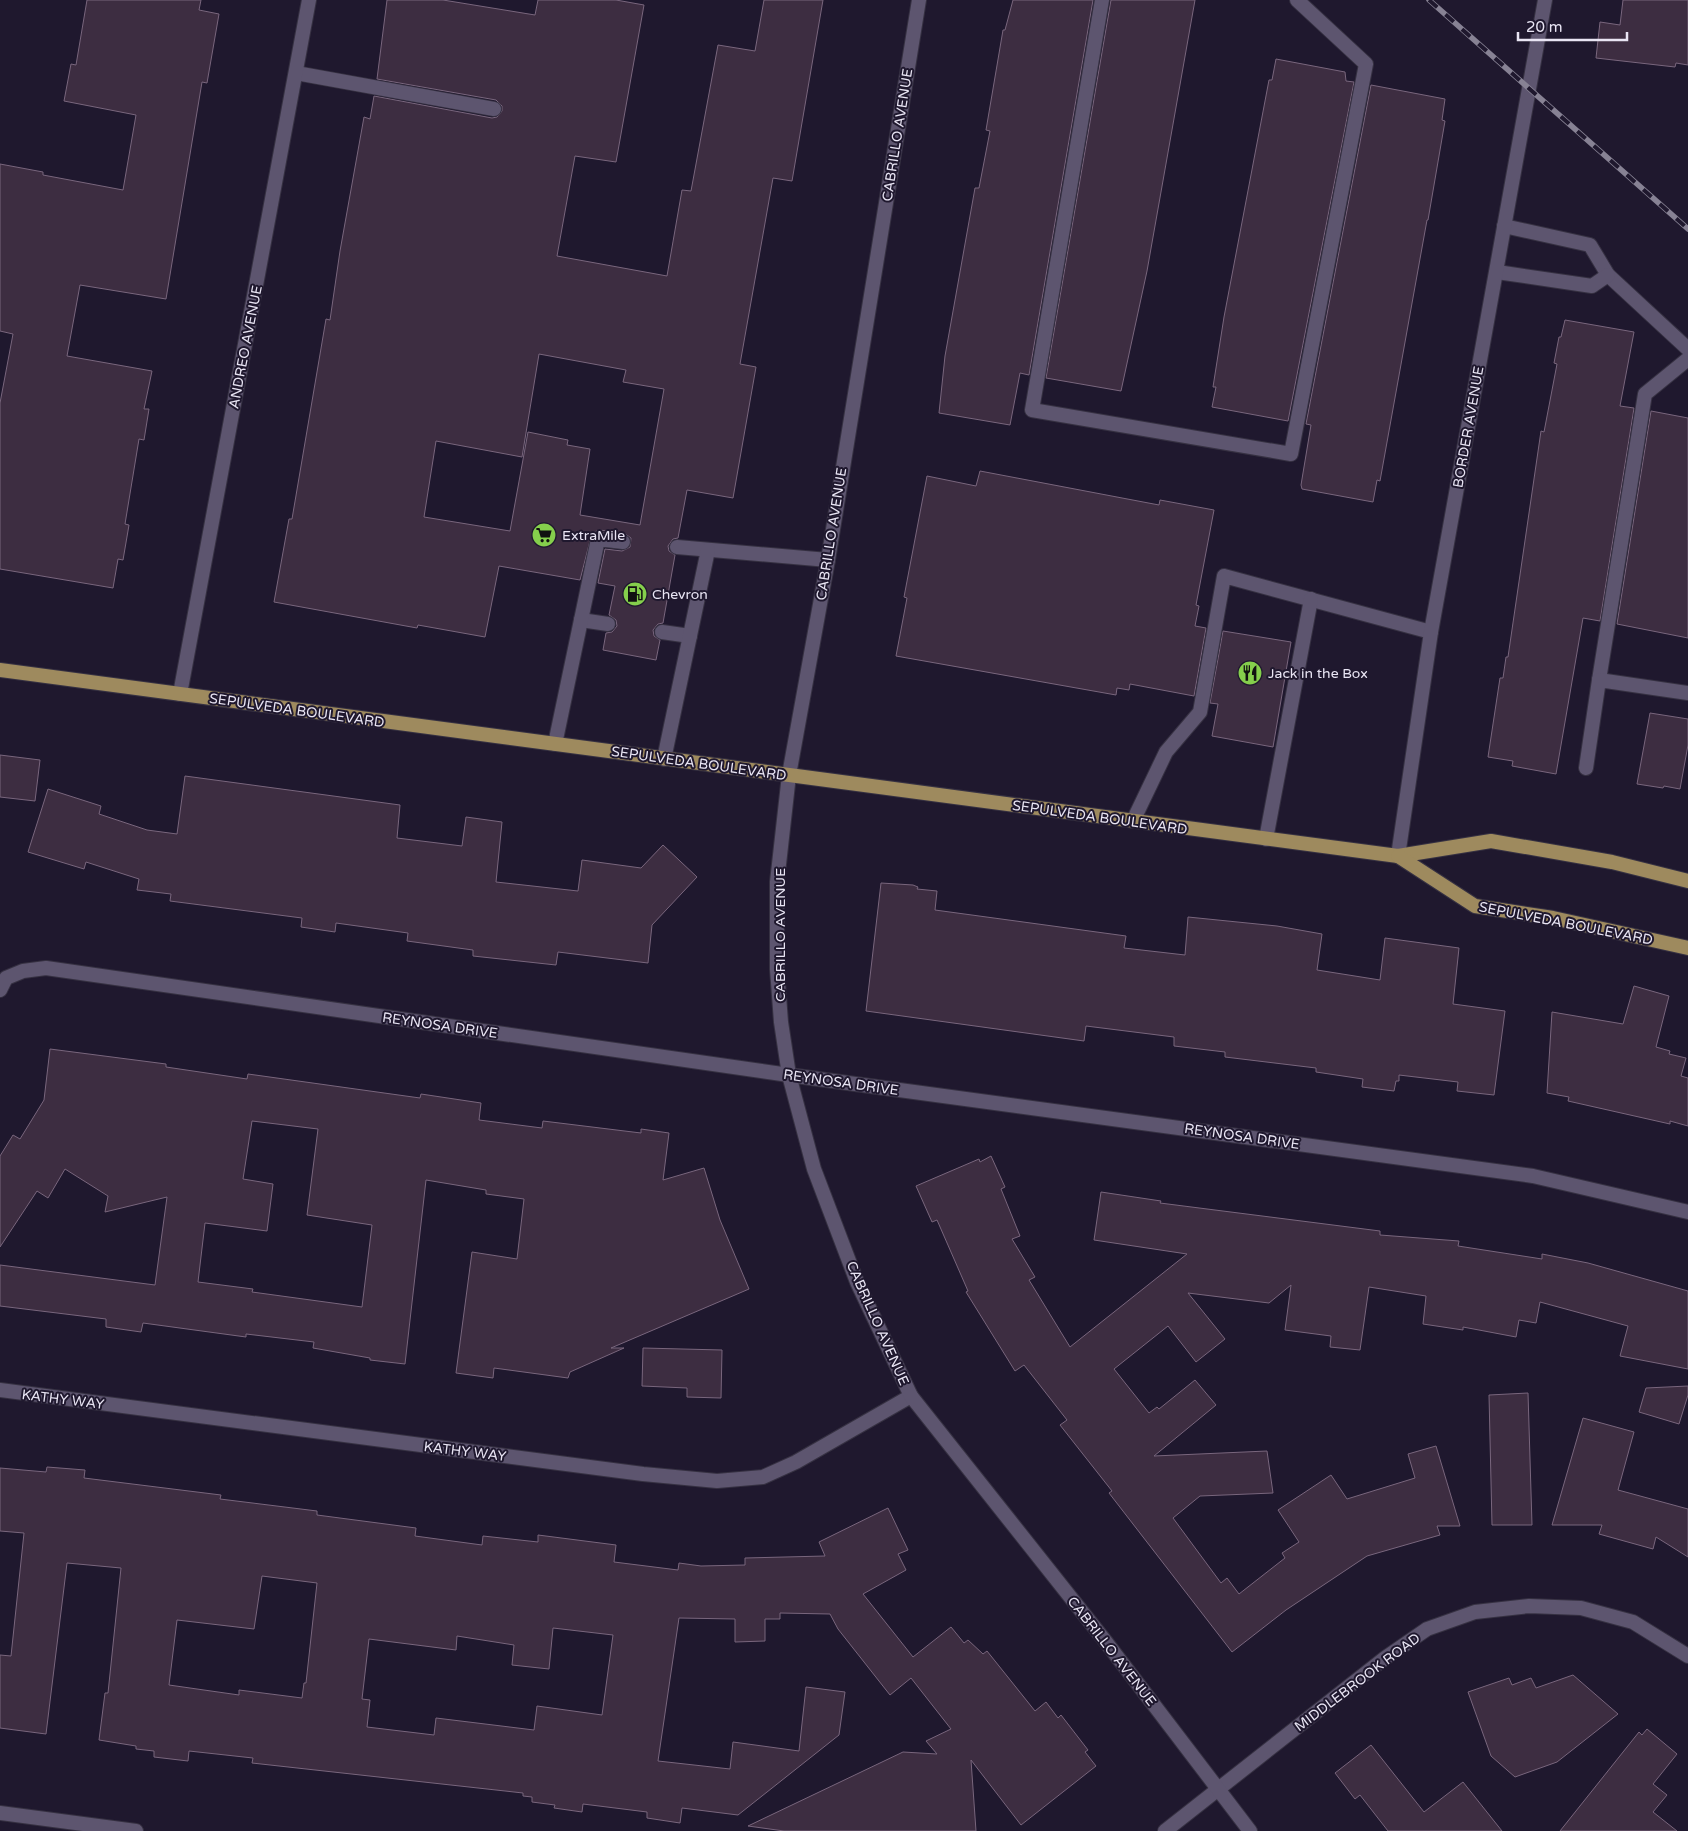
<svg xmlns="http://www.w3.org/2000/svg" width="1688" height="1831" font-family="'Varela Round',sans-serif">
	<rect width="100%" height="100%" fill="#1f182e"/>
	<g fill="#3d2d41" stroke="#79667d" fill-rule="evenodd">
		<path d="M87,0H201L199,10L219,14L207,83L202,82L166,299L80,285L67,356L152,371L144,409H149L144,440L139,439L125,524L129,525L123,560L118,559L113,588L0,569V403L13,334L0,331V164L43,172V175L123,190L136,115L64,101L71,64L76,65Z"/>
		<path d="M387,0H443L535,15L538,0H616L644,5L616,162L575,156L557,256L667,276L682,190L691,191L718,45L755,51L764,0H823L792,181L773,178L740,364L756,367L733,498L687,490L678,538L673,539L668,546L669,551L675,555L663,623L658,624L653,630L654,636L660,640L656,660L603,650L606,633L612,632L617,626L616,620L609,615L615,586L598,583L605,549L622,551L630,547L631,538L624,533L599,530L592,533L580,580L499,566L485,637L418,625L417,628L274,602L289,519H292L326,319L330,320L340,251L364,117L370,119L374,96L492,118L497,117L502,111V106L496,100L377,79ZM539,354L626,370L623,382L664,389L640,525L580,515L590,449L567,445L568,440L528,432L510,531L424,517L436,441L522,457Z"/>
		<path d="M1013,0H1093L1029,375L1020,373L1010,425L939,413L945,356L975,188H979L990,131L986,130L1003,30H1005Z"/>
		<path d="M1111,0H1195L1147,271L1121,391L1046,378Z"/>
		<path d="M1623,0H1688V65L1676,63L1675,67L1596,58L1600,22L1620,25Z"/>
		<path d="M1276,59L1345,72L1346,81L1354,82L1288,421L1212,407L1216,387H1213L1224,317L1269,80H1272Z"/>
		<path d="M1371,85L1445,99L1442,120L1445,121L1428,220H1427L1380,481L1377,480L1373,502L1302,489L1301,485L1311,425L1306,424Z"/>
		<path d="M1565,320L1634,332L1620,406L1634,408L1600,621L1583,618L1556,774L1512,766L1513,761L1488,757L1500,678H1503L1506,657H1508L1541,431L1544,432L1557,364L1554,363L1559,337H1561Z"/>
		<path d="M1651,411L1688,418V638L1617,624Z"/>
		<path d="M980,471L1159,505L1160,500L1214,510L1196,605L1199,606L1195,626L1206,628L1194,696L1130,684L1129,690L1117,688L1116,695L896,656L907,598L904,597L927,476L976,486Z"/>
		<path d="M1223,631L1291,642L1273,747L1212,736L1218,704L1210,703Z"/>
		<path d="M1650,713L1688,719V745L1680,789L1664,786L1663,788L1637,784Z"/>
		<path d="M0,755L40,760L35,801L0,797Z"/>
		<path d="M185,776L400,805L397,838L462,846L466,817L502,822L496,882L578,891L582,860L641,868L663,845L697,877L652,925L648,963L558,952L556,965L473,956V950L407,941L408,933L336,923L335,932L301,927L302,918L170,901L171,894L137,890L139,879L86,862L84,869L28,852L48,789L101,806L99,814L147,830L177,834Z"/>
		<path d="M881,883L913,885L918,887L917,889L937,891L935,910L1126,936L1124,948L1185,955L1188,917L1277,926L1322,934L1317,970L1380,980L1385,938L1459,948L1453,1004L1505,1011L1494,1095L1457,1091L1458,1082L1399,1075V1081H1396L1394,1091L1362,1087L1363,1079L1316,1072V1068L1225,1057V1052L1174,1046V1037L1086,1026L1084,1041L866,1011Z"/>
		<path d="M1634,986L1669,996L1656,1047L1670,1051L1669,1054L1686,1058L1681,1076L1688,1078V1126L1670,1121V1124L1568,1101L1569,1097L1547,1093L1552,1012L1623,1024Z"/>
		<path d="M50,1049L166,1064V1067L247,1079L248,1074L420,1098L421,1094L481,1103L479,1120L542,1128L543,1121L641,1133V1129L669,1133L663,1180L704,1168L720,1220L749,1289L611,1348H624L570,1372L568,1378L494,1368L493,1378L456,1373L472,1252L517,1259L524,1199L486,1194V1190L426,1180L405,1364L370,1360V1358L313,1348L314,1342L246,1334V1337L143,1323L141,1332L106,1327V1319L0,1306V1265L155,1285L167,1197L105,1212L108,1196L65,1169L48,1198L37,1191L0,1247V1156L13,1135L20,1139L44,1100ZM252,1121L318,1129L307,1215L372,1225L362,1307L252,1292L253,1289L198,1282L205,1223L267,1231L273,1184L243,1179Z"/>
		<path d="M991,1156L1005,1187L1001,1189L1020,1236L1012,1239L1035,1277L1029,1280L1070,1347L1187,1254L1094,1240L1101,1192L1161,1201L1160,1203L1380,1231V1235L1459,1241L1458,1246L1542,1259V1254L1588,1263L1688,1291V1369L1620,1356L1628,1326L1540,1302L1536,1323L1519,1320L1516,1337L1463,1327V1330L1423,1324L1426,1296L1369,1287L1360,1350L1330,1347L1331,1336L1285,1330L1291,1285L1269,1303L1188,1293L1225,1339L1196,1362L1168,1326L1114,1369L1149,1413L1157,1407L1159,1409L1195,1380L1216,1405L1154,1456L1267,1451L1273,1493L1200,1496L1173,1518L1221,1583L1227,1578L1239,1594L1285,1558L1282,1553L1299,1542L1278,1510L1331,1475L1347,1499L1415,1478L1408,1454L1436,1446L1460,1526H1437L1440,1535L1367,1556L1286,1610L1232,1652L1109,1493L1112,1491L1060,1425L1067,1420L1024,1365L1015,1371L966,1292L968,1291L937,1220L932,1222L916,1186L979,1159L980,1162Z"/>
		<path d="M643,1348L722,1350L721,1398L687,1397V1388L642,1386Z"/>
		<path d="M1688,1386V1395L1679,1424L1639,1412L1646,1388Z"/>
		<path d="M1528,1393L1532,1525H1492L1489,1395Z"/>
		<path d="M1583,1418L1634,1432L1618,1490L1688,1509V1557L1656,1537L1653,1549L1599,1534L1602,1525H1552Z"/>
		<path d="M47,1467L85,1470L84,1478L221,1495L220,1499L317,1511V1515L416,1528L415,1536L482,1545L483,1536L538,1542V1535L616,1545L614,1562L678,1570L679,1563L701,1566L745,1565V1558L825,1556L819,1542L888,1508L908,1550L898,1554L906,1570L863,1594L913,1657L951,1627L964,1643L968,1640L983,1654L987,1651L1035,1711L1046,1702L1058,1718L1061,1715L1088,1750L1085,1752L1096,1766L1021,1825L971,1760L976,1831H784L748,1826L903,1752L937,1754L926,1741L951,1729L911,1678L890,1695L838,1629L830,1614L780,1613V1619H765V1641L735,1642V1619L679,1618L658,1761L730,1769L733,1742L799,1751L806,1687L845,1692L839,1735L738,1815L682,1808L680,1823L647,1818V1812L583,1804L582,1812L554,1808L555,1805L532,1802V1797L523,1796V1793L252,1763L253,1758L189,1751L188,1761L154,1757V1751L136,1749V1746L99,1740L105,1693H108L121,1568L67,1563L46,1734L0,1728V1655L11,1656L24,1533L0,1531V1468L46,1472ZM262,1576L317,1583L306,1683H304L302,1698L239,1690V1695L169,1685L177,1620L254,1629ZM553,1628L613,1635L602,1715L537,1706L534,1730L436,1718L434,1735L367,1727L370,1700L362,1699L369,1639L456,1650L457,1636L514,1645L512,1665L549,1669Z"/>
		<path d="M1573,1675L1618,1714L1557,1762L1515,1777L1491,1756L1468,1692L1509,1678L1512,1685L1531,1678L1536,1688Z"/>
		<path d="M1647,1729L1677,1754L1653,1784L1667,1795L1653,1812L1677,1831H1560L1639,1732L1642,1735Z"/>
		<path d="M1371,1745L1424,1812L1463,1782L1502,1831H1388L1360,1795L1355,1799L1335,1773Z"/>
	</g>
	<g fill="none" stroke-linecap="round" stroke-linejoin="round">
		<defs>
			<g id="service">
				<path d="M1102,0L1032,410L1291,454L1366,64L1297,0"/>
				<path d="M296,73L494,109"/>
				<path d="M1504,226L1590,245L1608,275L1688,349"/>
				<path d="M1497,272L1592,286L1608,275"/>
				<path d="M677,547L828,560"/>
				<path d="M581,620L608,624"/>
				<path d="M662,632L690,636"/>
				<path d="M1599,680L1645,394L1688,359"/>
				<path d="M555,744L598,539L623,542"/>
				<path d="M664,759L708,550"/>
				<path d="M1586,768L1599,680L1688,693"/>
				<path d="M1133,821L1166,752L1200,712L1224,576L1431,632"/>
				<path d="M1266,839L1311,599"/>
			</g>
			<g id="minor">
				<path d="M180,694L309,0"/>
				<path d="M1398,856L1431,632L1545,0"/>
				<path d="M0,990L6,978L23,971L46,968L789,1075L1533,1176L1688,1212"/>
				<path d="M0,1390L643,1474L717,1481L763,1477L796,1462L911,1396"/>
				<path d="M0,1813L136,1831"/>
				<path d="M1165,1831L1385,1658L1427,1629L1475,1612L1529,1606L1581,1608L1633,1622L1688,1656"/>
			</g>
			<path id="tertiary" d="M919,0L828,560L789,775L777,882V969L781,1022L789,1075L814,1169L857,1282L911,1396L1106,1642L1250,1831"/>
			<g id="primary">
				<path d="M0,670L1398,856L1491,841L1612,862L1688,881"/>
				<path d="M1398,856L1475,906L1553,918L1688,948"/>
			</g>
		</defs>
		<use href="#service" stroke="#363142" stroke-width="16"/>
		<use href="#minor" stroke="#363142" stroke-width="16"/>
		<use href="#tertiary" stroke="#363142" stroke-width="16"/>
		<use href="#primary" stroke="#363142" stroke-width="16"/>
		<use href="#service" stroke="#5d556f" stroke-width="14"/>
		<use href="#minor" stroke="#5d556f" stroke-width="14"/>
		<use href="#tertiary" stroke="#5d556f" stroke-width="14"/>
		<use href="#primary" stroke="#9e8a5e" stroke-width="14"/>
		<defs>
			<path id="rail" d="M1429,0L1688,229"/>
		</defs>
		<use href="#rail" stroke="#878294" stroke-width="5.5"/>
		<use href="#rail" stroke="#1f182e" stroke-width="4" stroke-dasharray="11" stroke-linecap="butt"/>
	</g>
	<defs>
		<symbol id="supermarket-disc" viewBox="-11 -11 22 22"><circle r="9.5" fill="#85cf4c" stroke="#1f182e"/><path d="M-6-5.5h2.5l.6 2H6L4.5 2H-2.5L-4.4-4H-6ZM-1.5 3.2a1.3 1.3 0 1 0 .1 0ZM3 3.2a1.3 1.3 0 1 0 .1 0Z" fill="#111"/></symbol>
		<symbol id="fuel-disc" viewBox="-11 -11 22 22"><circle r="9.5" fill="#85cf4c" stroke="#1f182e"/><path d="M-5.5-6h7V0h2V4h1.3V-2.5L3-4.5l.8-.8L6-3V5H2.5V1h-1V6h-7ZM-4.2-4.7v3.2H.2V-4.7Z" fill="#111"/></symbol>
		<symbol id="restaurant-disc" viewBox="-11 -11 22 22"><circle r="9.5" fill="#85cf4c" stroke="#1f182e"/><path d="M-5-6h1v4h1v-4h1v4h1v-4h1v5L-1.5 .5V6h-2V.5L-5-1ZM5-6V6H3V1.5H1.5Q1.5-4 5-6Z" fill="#111"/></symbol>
	</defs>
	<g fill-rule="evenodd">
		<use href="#supermarket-disc" x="530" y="521" width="28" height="28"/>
		<use href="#fuel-disc" x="621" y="580" width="28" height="28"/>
		<use href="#restaurant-disc" x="1236" y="659" width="28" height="28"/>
	</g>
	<g text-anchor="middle" stroke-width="4" stroke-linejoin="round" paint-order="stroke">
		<g font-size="14" fill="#e9e5f4" stroke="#1f182e">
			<text transform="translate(897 135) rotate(-81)" y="5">CABRILLO AVENUE</text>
			<text transform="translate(245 347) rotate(-79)" y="5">ANDREO AVENUE</text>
			<text transform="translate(1468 427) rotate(-80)" y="5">BORDER AVENUE</text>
			<text transform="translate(831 534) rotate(-81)" y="5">CABRILLO AVENUE</text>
			<text transform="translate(297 710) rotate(8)" y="5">SEPULVEDA BOULEVARD</text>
			<text transform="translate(699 763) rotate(8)" y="5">SEPULVEDA BOULEVARD</text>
			<text transform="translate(1100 817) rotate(8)" y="5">SEPULVEDA BOULEVARD</text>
			<text transform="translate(1566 923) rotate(11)" y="5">SEPULVEDA BOULEVARD</text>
			<text transform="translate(780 935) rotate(-90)" y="5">CABRILLO AVENUE</text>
			<text transform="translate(440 1025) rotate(8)" y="5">REYNOSA DRIVE</text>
			<text transform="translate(841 1082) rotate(8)" y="5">REYNOSA DRIVE</text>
			<text transform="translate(1242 1136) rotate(8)" y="5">REYNOSA DRIVE</text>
			<text transform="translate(878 1323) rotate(66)" y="5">CABRILLO AVENUE</text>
			<text transform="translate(63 1399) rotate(7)" y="5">KATHY WAY</text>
			<text transform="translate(465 1451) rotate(7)" y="5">KATHY WAY</text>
			<text transform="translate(1112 1651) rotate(52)" y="5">CABRILLO AVENUE</text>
			<text transform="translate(1357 1682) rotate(-37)" y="5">MIDDLEBROOK ROAD</text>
		</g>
		<g font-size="14" fill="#e9e5f4" stroke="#1f182e" text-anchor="start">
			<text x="562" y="540">ExtraMile</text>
			<text x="652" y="599">Chevron</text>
			<text x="1268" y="678">Jack in the Box</text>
		</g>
	</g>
	<path d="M1518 32v8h109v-8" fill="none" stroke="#e9e5f4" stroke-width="2.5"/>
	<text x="1526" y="32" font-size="15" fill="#e9e5f4" stroke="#1f182e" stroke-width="4" paint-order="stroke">20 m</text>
</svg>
